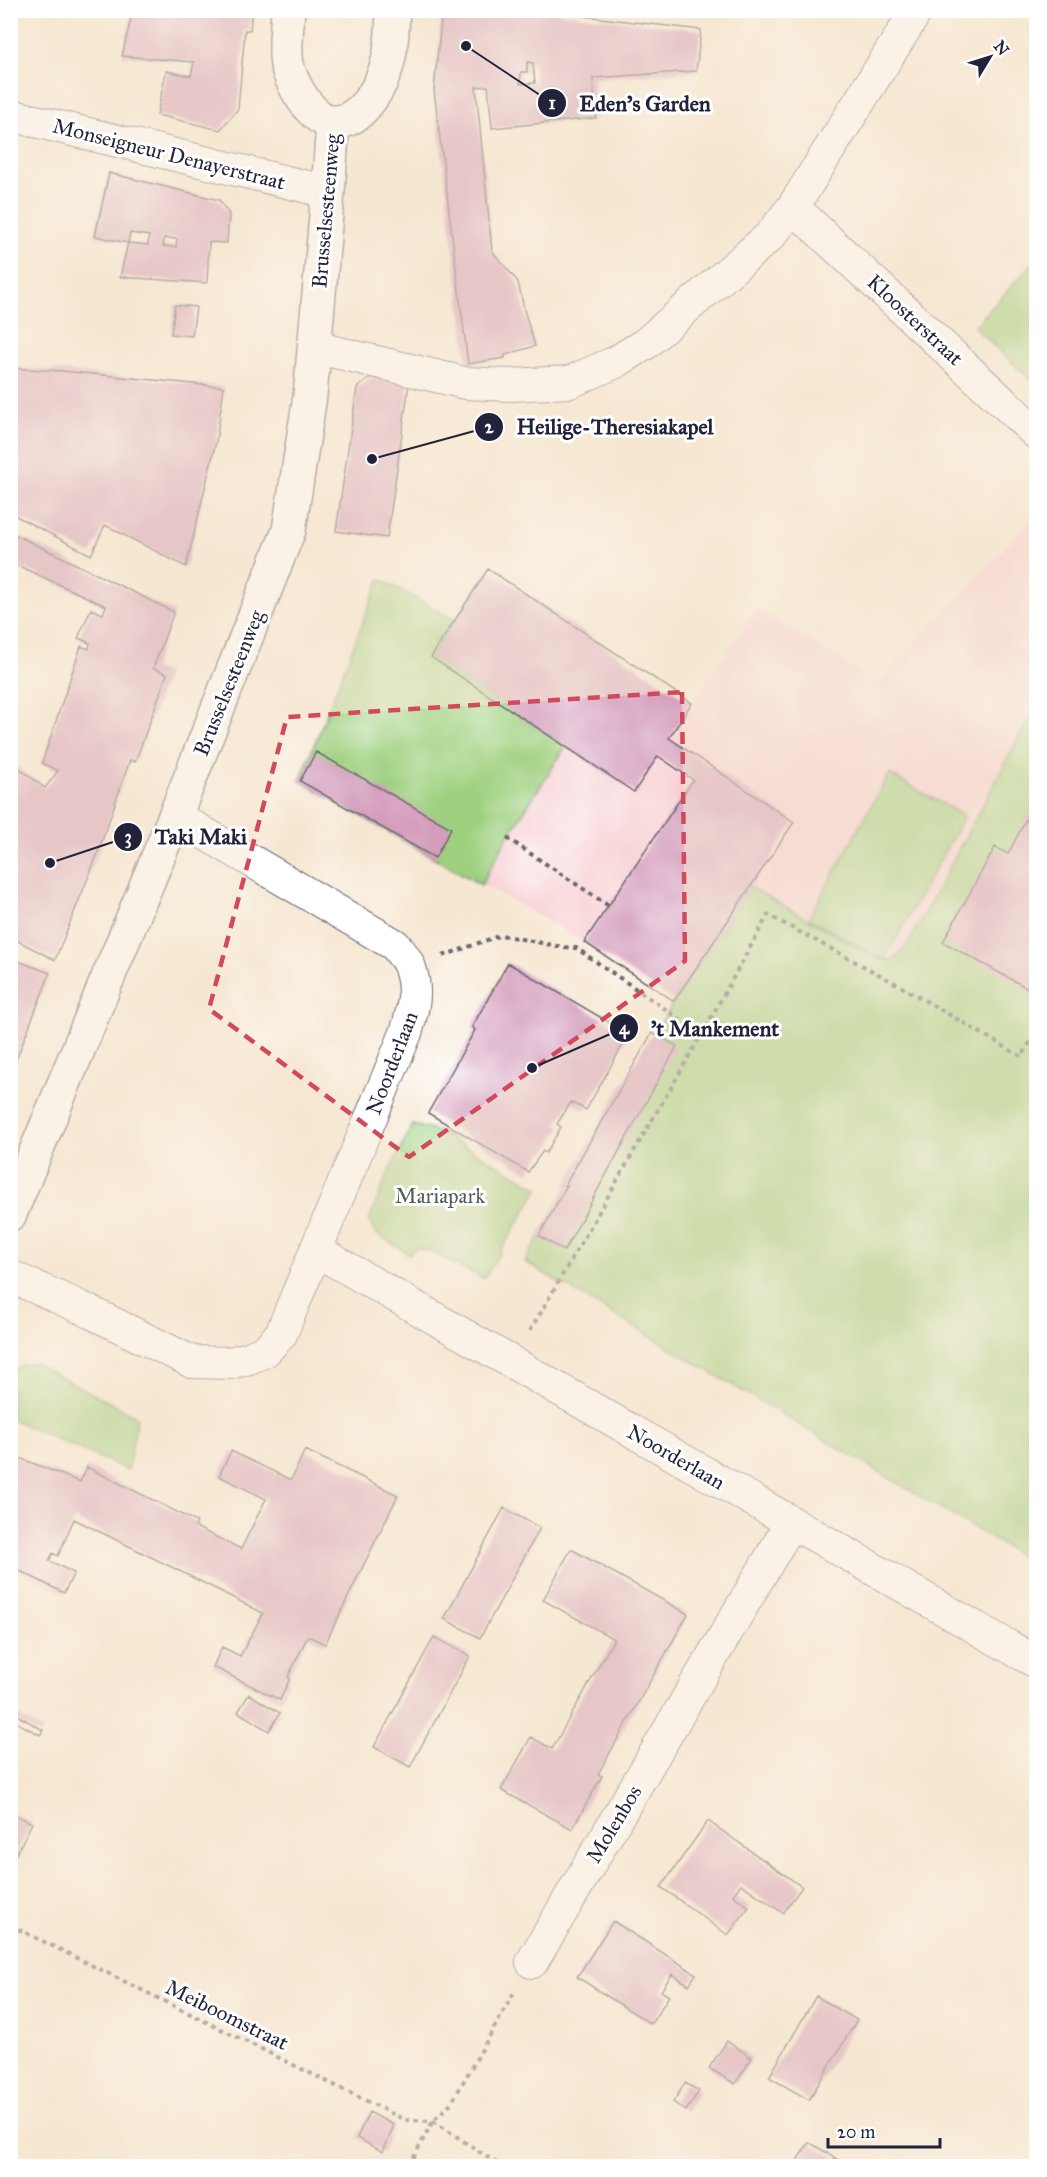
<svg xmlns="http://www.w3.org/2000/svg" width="1047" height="2177" font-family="'IM FELL Great Primer',serif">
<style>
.built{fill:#f7cfd2}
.green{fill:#9fd07f;stroke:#60795d;stroke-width:1.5}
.building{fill:#d49dbc;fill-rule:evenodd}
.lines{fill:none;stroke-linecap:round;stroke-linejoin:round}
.minor-casing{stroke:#6c6770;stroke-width:34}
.tertiary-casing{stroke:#6c6770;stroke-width:36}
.path{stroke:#6c6770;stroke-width:4;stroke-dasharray:4.5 4.5;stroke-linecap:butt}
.minor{stroke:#fff;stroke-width:32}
.tertiary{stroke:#fff;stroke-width:33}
.marked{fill:none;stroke:#d1495b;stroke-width:4.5;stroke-dasharray:12 8;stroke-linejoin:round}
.labels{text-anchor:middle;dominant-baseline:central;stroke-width:6;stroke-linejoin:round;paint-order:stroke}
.street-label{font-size:21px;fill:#22223b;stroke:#fff}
.park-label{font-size:21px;fill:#4e5f53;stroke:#fff}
.leader{fill:none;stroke:#22223b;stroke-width:2}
.callout-dot{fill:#22223b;stroke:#fff;stroke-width:2}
.mark-label{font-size:18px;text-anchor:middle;font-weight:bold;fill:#fff}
.callout-label{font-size:22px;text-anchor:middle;font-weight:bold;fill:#22223b;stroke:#fff;stroke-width:6;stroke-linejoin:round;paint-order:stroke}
</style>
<rect width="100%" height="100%" fill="#fff"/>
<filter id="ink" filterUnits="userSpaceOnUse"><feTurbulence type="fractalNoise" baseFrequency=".0167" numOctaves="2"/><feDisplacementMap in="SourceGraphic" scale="12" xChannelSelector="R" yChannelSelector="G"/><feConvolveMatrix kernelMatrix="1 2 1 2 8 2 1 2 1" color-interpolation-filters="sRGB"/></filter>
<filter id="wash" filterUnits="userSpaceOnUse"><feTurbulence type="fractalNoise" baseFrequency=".008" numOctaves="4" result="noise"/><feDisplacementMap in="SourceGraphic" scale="24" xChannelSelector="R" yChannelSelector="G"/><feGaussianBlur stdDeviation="1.35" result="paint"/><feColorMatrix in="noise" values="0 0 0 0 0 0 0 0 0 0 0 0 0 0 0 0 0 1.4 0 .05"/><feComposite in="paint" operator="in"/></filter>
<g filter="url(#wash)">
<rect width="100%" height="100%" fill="#f6e7d2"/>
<path class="built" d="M 1036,515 L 1036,706 L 906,948 L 892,960 L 880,960 L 750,887 L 674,1001 L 584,942 L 300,781 L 380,579 L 455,620 L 488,569 L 692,703 L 758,608 L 877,684 Z"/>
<path class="green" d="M 1036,260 L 1036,385 L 974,327 Z
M 380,579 L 455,620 L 431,657 L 566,746 L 507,838 L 481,885 L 300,781 Z
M 1036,706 L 1036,1565 L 525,1262 L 674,1001 L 750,887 L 880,960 L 884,960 L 809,918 L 889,774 L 964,816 L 884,960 L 892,960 L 906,948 Z
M 413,1125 L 439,1132 L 539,1188 L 484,1279 L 429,1251 L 416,1248 L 409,1254 L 375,1233 L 369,1221 L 385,1180 Z
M 34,1363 L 137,1417 L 128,1470 L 11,1419 L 11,1373 L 21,1365 Z"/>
<g id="blocks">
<path class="building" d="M 133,10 L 252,10 L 250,30 L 245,30 L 238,109 L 220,130 L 157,115 L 166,71 L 191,76 L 194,62 L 122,56 Z
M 442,10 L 533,10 L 701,30 L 696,71 L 593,78 L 596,118 L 492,128 L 488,86 L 476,87 L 492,251 L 518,282 L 525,313 L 535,346 L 505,355 L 505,358 L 468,364 L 434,90 ZM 527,62 L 533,63 L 535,83 L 520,84 L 521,72 L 527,72 Z
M 109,173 L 219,200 L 229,214 L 227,243 L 209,242 L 207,283 L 120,277 L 128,243 L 95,236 ZM 130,233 L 149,236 L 148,245 L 128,243 ZM 164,238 L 177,239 L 176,247 L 163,246 Z
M 175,305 L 196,307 L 192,336 L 171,334 Z
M 10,368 L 62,371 L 224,387 L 216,442 L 186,567 L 105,525 L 91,555 L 10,513 Z
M 371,377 L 409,384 L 387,538 L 336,531 L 357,388 Z
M 10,532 L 174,612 L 153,668 L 167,674 L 137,757 L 135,762 L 130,760 L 96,858 L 55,960 L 10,937 L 10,825 L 17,807 L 10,803 L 10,761 L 45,788 L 58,771 L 42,763 L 81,646 L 89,649 L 90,643 L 78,638 L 91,609 L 103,614 L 106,606 L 10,562 Z
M 488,569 L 692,703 L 669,738 L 794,822 L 674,1001 L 584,942 L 693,780 L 658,756 L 634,792 L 431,657 Z
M 316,752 L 451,828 L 435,858 L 300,781 Z
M 1036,800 L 1036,993 L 943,942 L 995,847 L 1008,854 Z
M 10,958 L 50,973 L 11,1073 L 10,1073 Z
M 508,963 L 629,1034 L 586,1110 L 571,1102 L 557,1124 L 561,1127 L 546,1153 L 543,1151 L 528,1172 L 428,1113 L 475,1030 L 472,1027 Z
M 652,1033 L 677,1046 L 564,1251 L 539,1236 L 567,1185 L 565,1185 Z
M 305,1450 L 398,1495 L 325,1644 L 308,1636 L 288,1677 L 290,1678 L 280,1700 L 213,1667 L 222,1647 L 240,1656 L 263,1613 L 220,1591 L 74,1519 L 58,1556 L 53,1553 L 49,1561 L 74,1573 L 64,1593 L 10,1566 L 10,1454 L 80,1482 L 87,1467 L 197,1522 L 195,1527 L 241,1549 L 266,1499 L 219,1476 L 231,1451 L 291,1480 Z
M 504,1508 L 540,1528 L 480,1638 L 444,1619 Z
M 571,1549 L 688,1614 L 598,1774 L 602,1776 L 572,1829 L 501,1790 L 531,1737 L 552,1749 L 614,1639 L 543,1600 Z
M 434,1637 L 470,1656 L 410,1767 L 374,1747 Z
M 249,1694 L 280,1713 L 269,1731 L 238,1712 Z
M 10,1711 L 43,1730 L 40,1735 L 10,1719 Z
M 14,1814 L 32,1823 L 10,1866 L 10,1821 Z
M 708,1821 L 802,1887 L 783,1913 L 741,1884 L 733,1895 L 749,1907 L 728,1935 L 661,1887 Z
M 613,1921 L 696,1974 L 689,1985 L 672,1974 L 661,1991 L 669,1996 L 651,2024 L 577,1977 Z
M 816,1996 L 857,2020 L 809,2100 L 769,2077 Z
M 727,2041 L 752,2058 L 735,2084 L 709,2068 Z
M 685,2083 L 699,2091 L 686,2111 L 673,2102 Z
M 369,2112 L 394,2125 L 383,2152 L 357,2138 Z
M 809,2142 L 848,2166 L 803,2166 L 796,2162 Z"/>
</g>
</g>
<g filter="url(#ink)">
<use href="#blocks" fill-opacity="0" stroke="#6c6770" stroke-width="1.5"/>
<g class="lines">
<defs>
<path id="minor" d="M 10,115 L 328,192
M 793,207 L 1036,433
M 314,347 L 465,383 L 510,385 L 570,382 L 616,362 L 645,344 L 770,236 L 793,207 L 917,10
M 317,1251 L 1036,1662
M 10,1276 L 80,1307 L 192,1362 L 230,1363 L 249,1358 L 265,1351 L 281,1334 L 406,1033 C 413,1010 418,992 410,968 C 408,960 400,952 395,945 L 175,816
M 532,1962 L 791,1523"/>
<path id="tertiary" d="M 288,10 C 287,29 284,47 287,65 C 292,84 312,122 334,122 C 358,123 377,93 384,74 C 392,54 392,31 393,10
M 10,1214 L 175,816 L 289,530 L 310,396 L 328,192 L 333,123"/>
</defs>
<use href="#minor" class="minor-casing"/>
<use href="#tertiary" class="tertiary-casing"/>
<path class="path" d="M 507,838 L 609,906
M 443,956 L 501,935 L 562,947 L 576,948 L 702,1034
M 530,1331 L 702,1034 L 768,915 L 895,983 L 1022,1057 L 1036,1031
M 10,1925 L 405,2120 L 433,2121
M 433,2121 L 501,2166
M 409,2166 L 433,2121 L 452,2102 L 515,1991"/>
<use href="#minor" class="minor"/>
<use href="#tertiary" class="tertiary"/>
</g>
</g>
<path d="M0 0H1047V2177H0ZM 682,692 L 685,961 L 409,1157 L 209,1009 L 287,717 Z" fill="#f6e7d2" fill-opacity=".55" fill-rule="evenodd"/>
<path class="marked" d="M 682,692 L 685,961 L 409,1157 L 209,1009 L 287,717 Z"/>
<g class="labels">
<g class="street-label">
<text transform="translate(169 154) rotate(14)">Monseigneur Denayerstraat</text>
<text transform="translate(326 211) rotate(-85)">Brusselsesteenweg</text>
<text transform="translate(915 320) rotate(43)">Kloosterstraat</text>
<text transform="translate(229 683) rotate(-68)">Brusselsesteenweg</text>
<text transform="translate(392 1063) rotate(-69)">Noorderlaan</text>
<text transform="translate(676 1457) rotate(30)">Noorderlaan</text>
<text transform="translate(614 1824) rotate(-59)">Molenbos</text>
<text transform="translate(227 2015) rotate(26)">Meiboomstraat</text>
</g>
<g class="park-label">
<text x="440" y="1196">Mariapark</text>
</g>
</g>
<path class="leader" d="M466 46L552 103M372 459L489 427M50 863L128 837M532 1068L624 1028"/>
<g class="callout-dot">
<circle cx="466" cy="46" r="6"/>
<circle cx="372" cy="459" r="6"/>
<circle cx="50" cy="863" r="6"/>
<circle cx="532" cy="1068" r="6"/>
<circle cx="552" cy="103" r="15"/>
<circle cx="489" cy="427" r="15"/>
<circle cx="128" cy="837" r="15"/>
<circle cx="624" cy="1028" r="15"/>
</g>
<g class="mark-label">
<text x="552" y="109">1</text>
<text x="489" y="433">2</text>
<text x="128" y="843">3</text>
<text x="624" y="1034">4</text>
</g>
<g class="callout-label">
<text x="645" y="111">Eden's Garden</text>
<text x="615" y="434">Heilige-Theresiakapel</text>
<text x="201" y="844">Taki Maki</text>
<text x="715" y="1036">'t Mankement</text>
</g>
<rect width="1047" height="2177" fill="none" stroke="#fff" stroke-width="36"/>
<g transform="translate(990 57) rotate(52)" stroke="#ffffff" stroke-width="4.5" paint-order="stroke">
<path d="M0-4.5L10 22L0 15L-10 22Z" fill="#22223b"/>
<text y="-9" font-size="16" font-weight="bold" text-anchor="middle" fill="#22223b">N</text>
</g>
<path d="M828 2138v9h112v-9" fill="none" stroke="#22223b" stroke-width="3"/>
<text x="837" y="2138" font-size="18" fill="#22223b" stroke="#ffffff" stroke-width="4.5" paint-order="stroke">20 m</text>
</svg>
